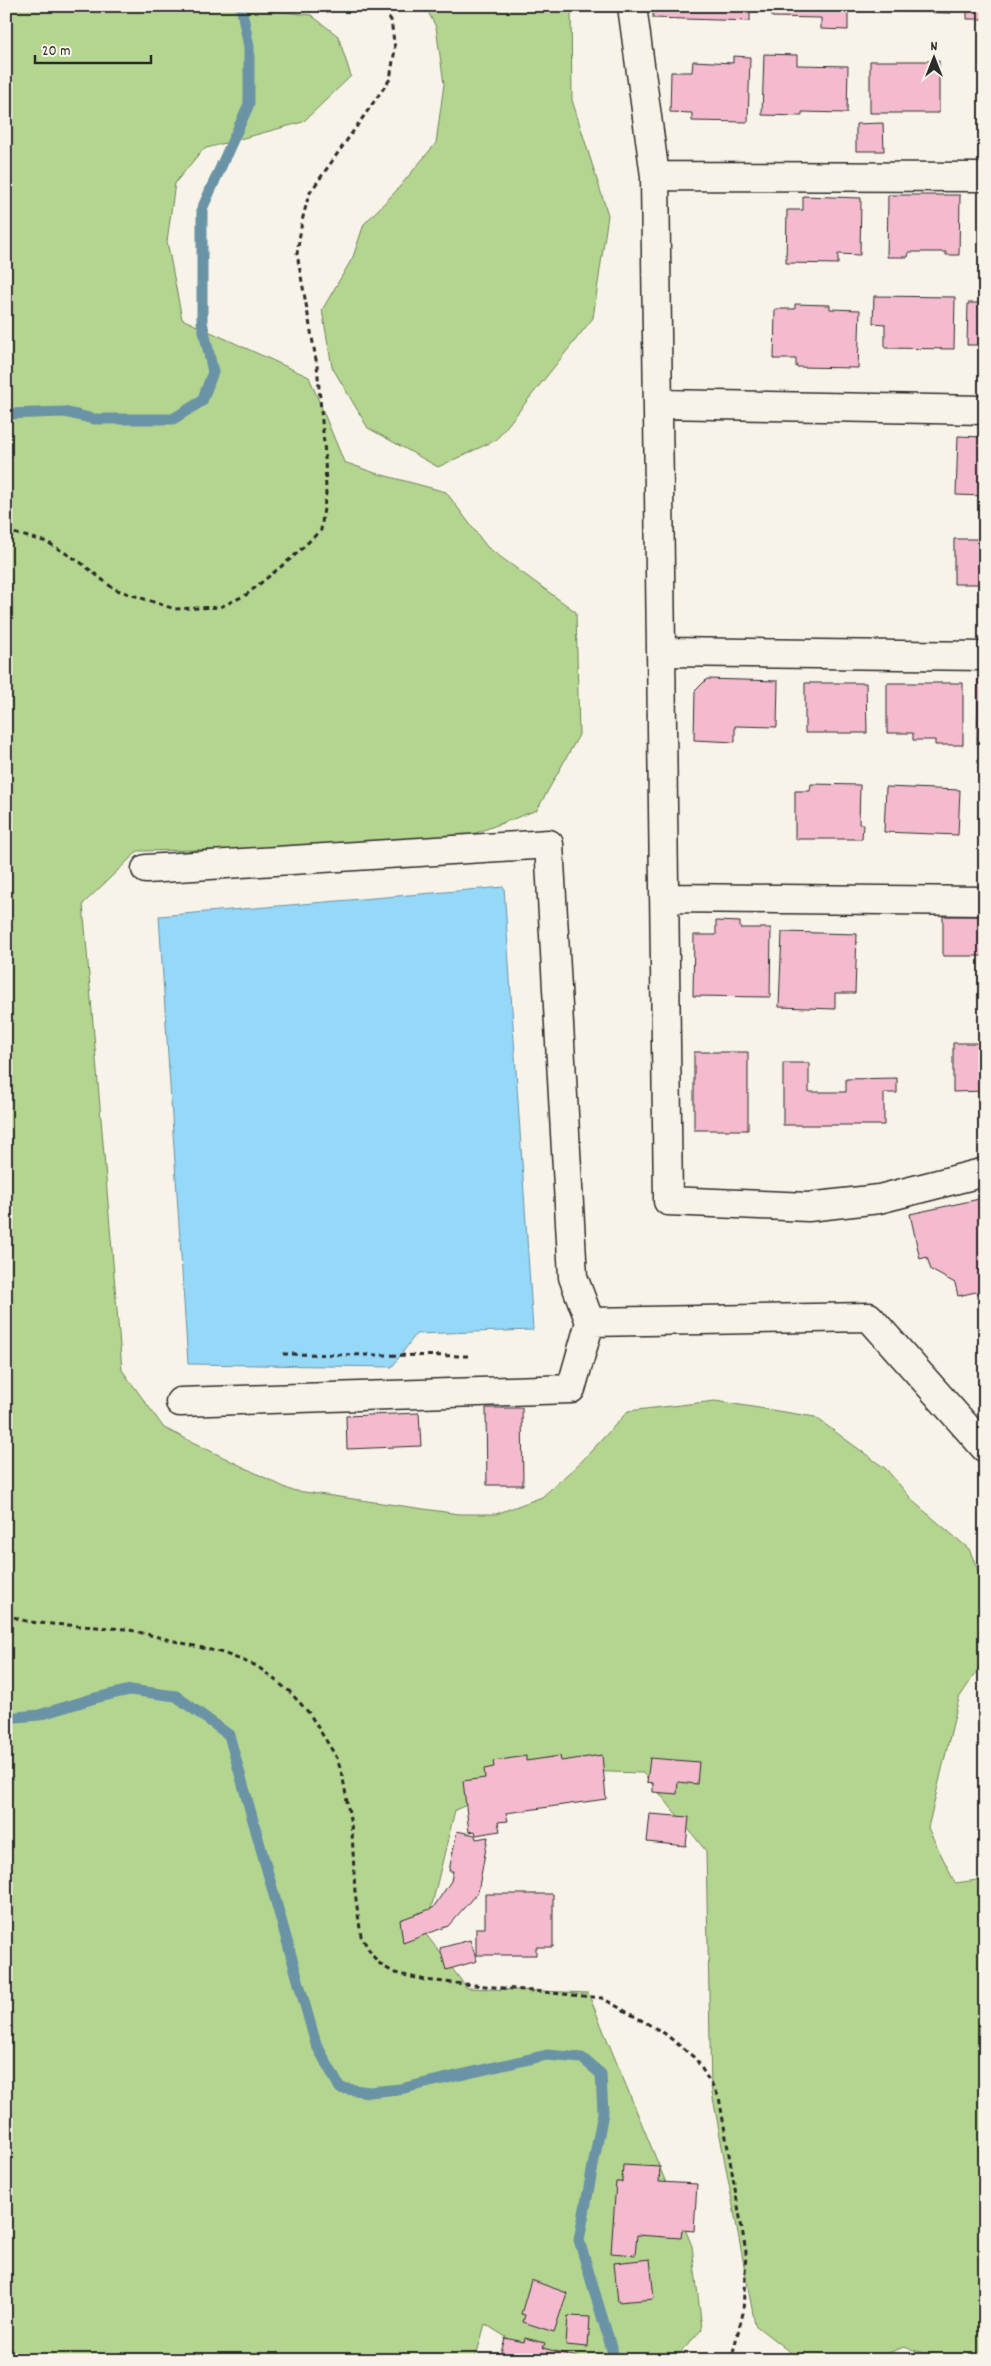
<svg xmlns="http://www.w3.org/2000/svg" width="991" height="2366" font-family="Dekko,sans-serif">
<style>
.green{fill:#b4d58f;stroke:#70805d}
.water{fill:#96d8f8;stroke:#6b93a6}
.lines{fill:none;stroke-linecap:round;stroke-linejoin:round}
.stream{stroke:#6b93a6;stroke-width:11}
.building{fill:#f4bbcf;stroke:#2b2b2b}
.street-casing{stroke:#2b2b2b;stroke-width:31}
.path{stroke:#2b2b2b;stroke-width:3;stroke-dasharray:5 4;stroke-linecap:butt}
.street{stroke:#f7f3e8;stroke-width:28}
</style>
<rect width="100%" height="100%" fill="#f7f3e8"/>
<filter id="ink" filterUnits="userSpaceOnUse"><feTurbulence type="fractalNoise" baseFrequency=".02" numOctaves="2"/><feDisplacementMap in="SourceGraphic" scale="10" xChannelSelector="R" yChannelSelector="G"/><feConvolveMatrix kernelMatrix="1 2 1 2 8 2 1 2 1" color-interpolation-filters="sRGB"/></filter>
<g filter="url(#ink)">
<path class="green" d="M 6,6 L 232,6 L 311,15 L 338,36 L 351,76 L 303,122 L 203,149 L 175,183 L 167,241 L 182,319 L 309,377 L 344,462 L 375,473 L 446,492 L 487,547 L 576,612 L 579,735 L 537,810 L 441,846 L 138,851 L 83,904 L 122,1370 L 164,1428 L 290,1490 L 459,1514 L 496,1514 L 542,1497 L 582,1461 L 628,1411 L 715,1401 L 815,1417 L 886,1469 L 915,1503 L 969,1549 L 985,1587 L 985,1659 L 959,1698 L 928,1828 L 955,1883 L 985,1879 L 985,2360 L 947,2360 L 904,2347 L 870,2360 L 800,2360 L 755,2325 L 711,2087 L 706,1851 L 643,1773 L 546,1770 L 455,1810 L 425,1933 L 467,1988 L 588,1993 L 692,2246 L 702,2329 L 674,2360 L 543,2360 L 485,2324 L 475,2360 L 6,2360 Z
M 425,6 L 571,6 L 572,100 L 608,215 L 593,318 L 496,440 L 438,467 L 368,428 L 332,367 L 322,310 L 353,257 L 364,224 L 396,191 L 436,143 L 444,84 L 436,27 Z"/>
<path class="water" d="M 504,887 L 533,1330 L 416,1334 L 392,1367 L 188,1364 L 159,916 Z"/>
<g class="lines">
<path class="stream" d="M 6,414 L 64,412 L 94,419 L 173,419 L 202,401 L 213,372 L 202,322 L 202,209 L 249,104 L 249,47 L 241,6
M 6,1718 L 39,1715 L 95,1698 L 130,1690 L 176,1696 L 229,1735 L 316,2044 L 340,2088 L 369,2092 L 400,2089 L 547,2055 L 582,2058 L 601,2074 L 603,2113 L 579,2240 L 615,2360"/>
</g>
<path class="building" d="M 653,6 L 750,6 L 750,21 L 653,18 Z
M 772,6 L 848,6 L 848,30 L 821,29 L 821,18 L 772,17 Z
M 871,6 L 951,6 L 951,13 L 871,11 Z
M 967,6 L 985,6 L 985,19 L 967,19 Z
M 764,54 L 797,55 L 797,65 L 848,66 L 847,113 L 802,112 L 802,116 L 762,115 Z
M 733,56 L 750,57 L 748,122 L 692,121 L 692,113 L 670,112 L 671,72 L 692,72 L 693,61 L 733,63 Z
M 870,61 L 939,61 L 939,113 L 870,113 Z
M 883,123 L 884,151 L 856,151 L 856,124 Z
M 888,195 L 960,195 L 959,255 L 946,255 L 946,252 L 909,252 L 908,257 L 887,257 Z
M 803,196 L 861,198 L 860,255 L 838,254 L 838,264 L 786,263 L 787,210 L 803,210 Z
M 874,296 L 955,297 L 954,349 L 885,348 L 885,324 L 873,323 Z
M 968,303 L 985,303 L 985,345 L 967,345 Z
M 795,304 L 830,305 L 830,309 L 860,310 L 858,368 L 796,367 L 796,359 L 774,359 L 775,309 L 795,309 Z
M 958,436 L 985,437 L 985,496 L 956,495 Z
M 954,539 L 985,539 L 985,584 L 954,584 Z
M 707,679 L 778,681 L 777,727 L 735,726 L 735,742 L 694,740 L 695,691 Z
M 978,679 L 985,679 L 985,744 L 977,744 Z
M 805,683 L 866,683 L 867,733 L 805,733 Z
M 887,683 L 963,683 L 963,745 L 935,745 L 935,740 L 913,740 L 913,733 L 887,733 Z
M 980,781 L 985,781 L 985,819 L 980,819 Z
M 811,784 L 860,785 L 859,824 L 863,824 L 862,839 L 795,839 L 795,791 L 810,791 Z
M 886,787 L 960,790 L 958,835 L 884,832 Z
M 943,916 L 985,916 L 985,956 L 943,956 Z
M 716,921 L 740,922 L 740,928 L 771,928 L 770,997 L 693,996 L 694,935 L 716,935 Z
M 782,932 L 857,934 L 855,993 L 835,993 L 835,1009 L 779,1007 Z
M 953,1043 L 985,1043 L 985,1091 L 953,1092 Z
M 694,1052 L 748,1052 L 748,1130 L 694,1130 Z
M 783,1063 L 809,1063 L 809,1092 L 846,1092 L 846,1079 L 897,1078 L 897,1093 L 884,1093 L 884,1125 L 783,1125 Z
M 984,1198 L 985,1290 L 958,1296 L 955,1283 L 931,1270 L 927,1257 L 920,1259 L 910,1214 Z
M 486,1408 L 522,1408 L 523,1485 L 487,1485 Z
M 419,1413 L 421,1446 L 347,1449 L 346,1416 Z
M 602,1755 L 606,1799 L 506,1813 L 508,1821 L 498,1822 L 500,1831 L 476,1835 L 475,1831 L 469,1832 L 463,1781 L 485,1778 L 484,1769 L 494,1767 L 493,1761 L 526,1756 L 526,1761 L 560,1756 L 561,1761 Z
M 650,1758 L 699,1762 L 697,1784 L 678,1782 L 677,1794 L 653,1792 L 653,1783 L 647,1782 Z
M 650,1814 L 689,1817 L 686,1846 L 647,1842 Z
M 457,1831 L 475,1835 L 476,1839 L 488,1837 L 478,1892 L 448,1926 L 403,1943 L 400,1920 L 433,1908 L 451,1881 L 453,1871 L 449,1871 Z
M 485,1894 L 553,1894 L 553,1947 L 536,1947 L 536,1955 L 476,1955 L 476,1928 L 485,1928 Z
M 470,1940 L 477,1961 L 446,1970 L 440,1948 Z
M 623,2165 L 660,2167 L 659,2182 L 697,2184 L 694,2231 L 682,2230 L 681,2238 L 637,2235 L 635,2255 L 611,2253 L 616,2182 L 622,2182 Z
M 650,2259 L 654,2299 L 618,2302 L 614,2263 Z
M 531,2280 L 567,2293 L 554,2332 L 523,2322 L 525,2315 L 521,2314 Z
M 568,2316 L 590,2317 L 588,2347 L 566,2345 Z
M 505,2338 L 524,2342 L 525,2338 L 545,2343 L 543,2348 L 588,2360 L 499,2360 Z"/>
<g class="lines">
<defs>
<path id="street" d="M 632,6 L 655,176 L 668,1201 L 808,1207 L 879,1199 L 985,1172
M 655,176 L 985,177
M 659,404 L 985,410
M 662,652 L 985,656
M 146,869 L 549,844 L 573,1277 L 590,1322 L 571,1389 L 180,1402
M 664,898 L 985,901
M 590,1322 L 869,1317 L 985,1448"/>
</defs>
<use href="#street" class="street-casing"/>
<path class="path" d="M 6,531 L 47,542 L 80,562 L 114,589 L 175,609 L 220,607 L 246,595 L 294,556 L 321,530 L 326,493 L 325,455 L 317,365 L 297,254 L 302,221 L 309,194 L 390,79 L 395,49 L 391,20 L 381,6
M 283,1354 L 468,1356
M 6,1613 L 21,1620 L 37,1623 L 126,1629 L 223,1653 L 257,1666 L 289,1691 L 309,1713 L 337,1758 L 343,1778 L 352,1831 L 355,1892 L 361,1936 L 372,1955 L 381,1965 L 395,1973 L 425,1980 L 602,1998 L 664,2033 L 696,2059 L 719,2097 L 746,2252 L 743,2313 L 731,2360"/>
<use href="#street" class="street"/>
</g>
</g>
<rect width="991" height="2366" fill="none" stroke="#f7f3e8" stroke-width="25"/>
<rect x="12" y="12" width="966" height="2341" fill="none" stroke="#2b2b2b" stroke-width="2" filter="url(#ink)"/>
<g transform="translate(934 58)" stroke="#f7f3e8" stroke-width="4" paint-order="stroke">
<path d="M0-4L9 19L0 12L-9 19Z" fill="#2b2b2b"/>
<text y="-8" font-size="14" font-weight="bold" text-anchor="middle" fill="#2b2b2b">N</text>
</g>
<path d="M35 55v8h116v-8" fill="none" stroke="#2b2b2b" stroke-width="2.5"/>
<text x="42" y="55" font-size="15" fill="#2b2b2b" stroke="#f7f3e8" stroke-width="4" paint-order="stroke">20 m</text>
</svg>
